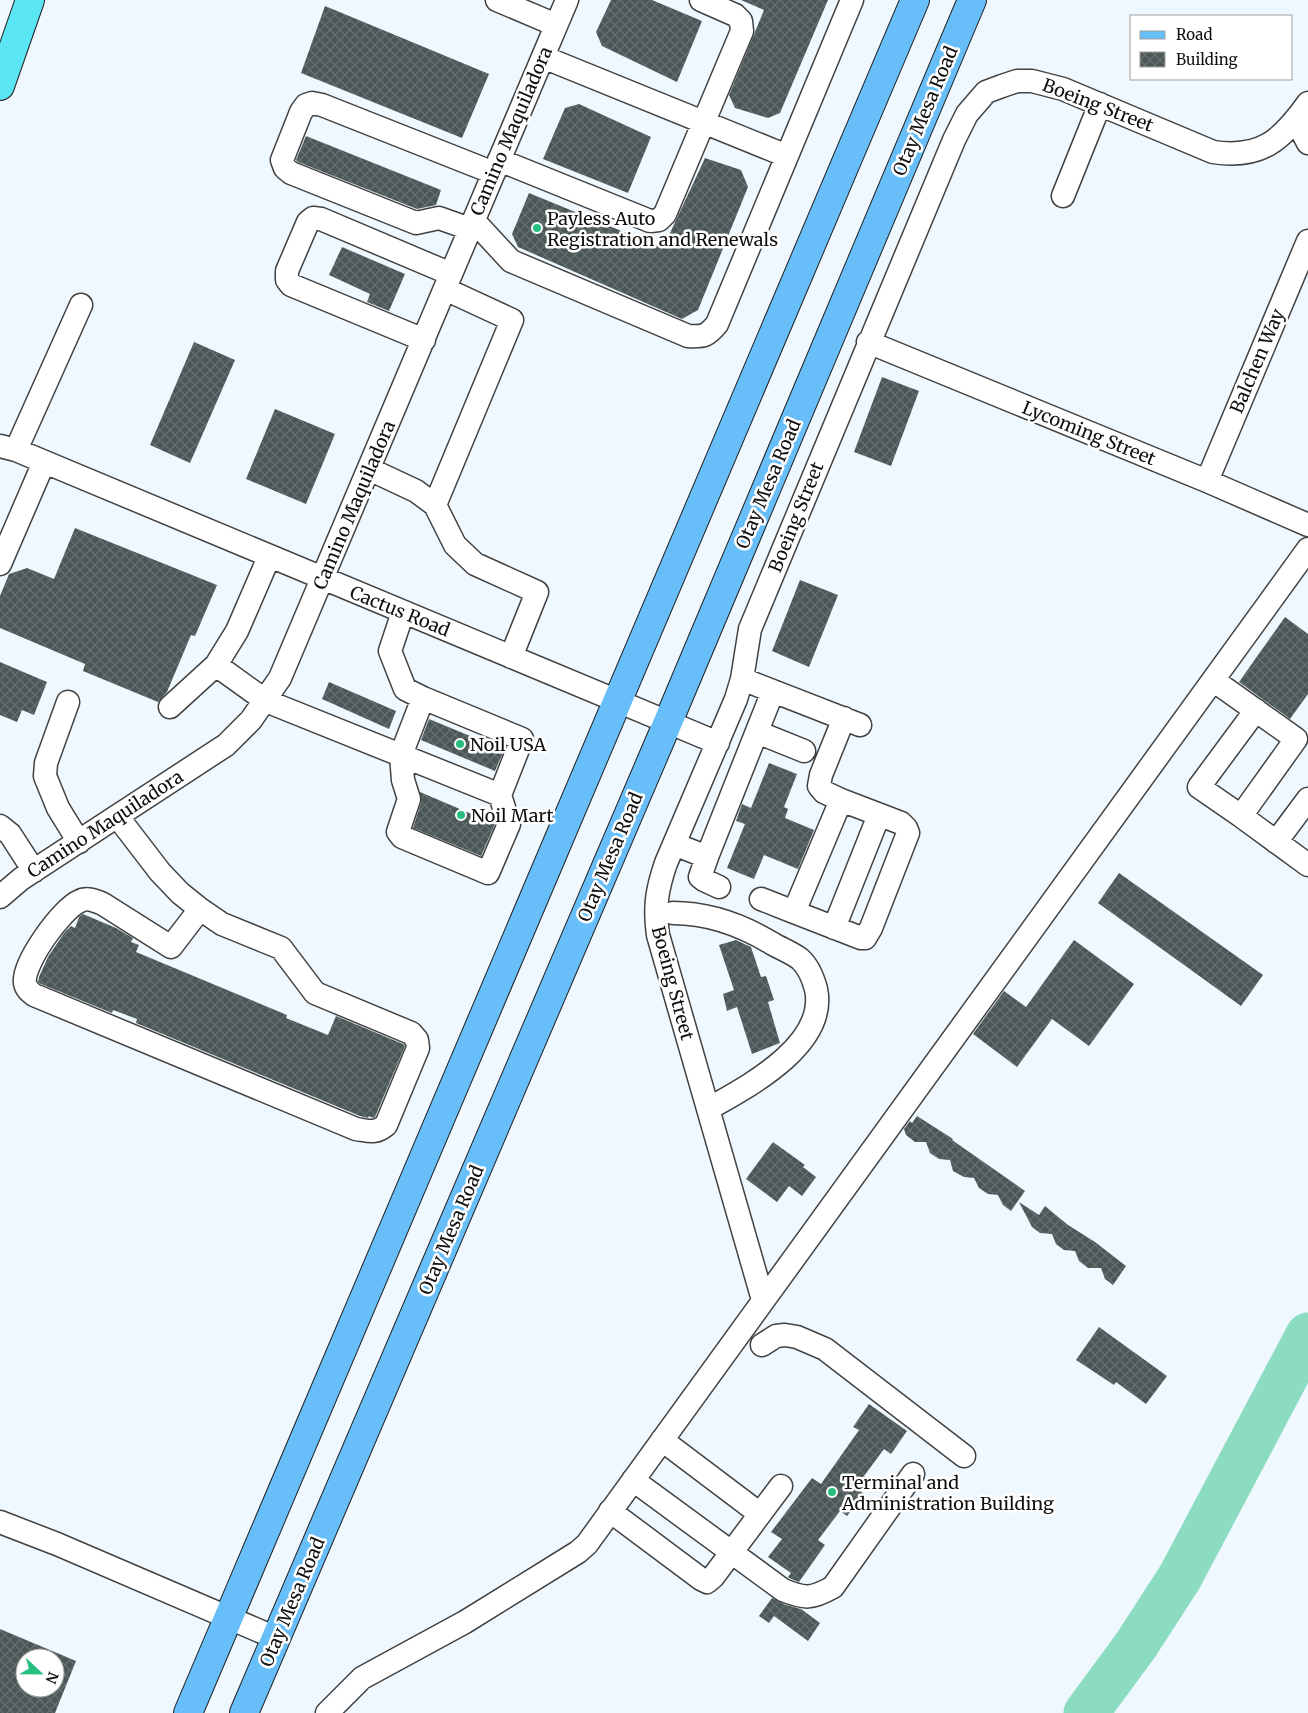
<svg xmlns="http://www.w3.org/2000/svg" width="1308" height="1713" font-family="Merriweather,serif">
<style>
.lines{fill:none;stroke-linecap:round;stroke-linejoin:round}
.taxiway{stroke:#8bdcc0;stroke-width:45}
.building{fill:url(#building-cross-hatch);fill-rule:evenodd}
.minor-casing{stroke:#424242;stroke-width:25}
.major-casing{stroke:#202020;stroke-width:30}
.highway-casing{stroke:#202020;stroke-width:30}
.minor{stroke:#fff;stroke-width:22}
.major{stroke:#67bef8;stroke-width:28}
.highway{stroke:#59e5f4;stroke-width:28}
.poi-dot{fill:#26bf81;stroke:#fff;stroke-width:2}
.labels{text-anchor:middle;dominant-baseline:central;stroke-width:5;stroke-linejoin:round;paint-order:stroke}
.street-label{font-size:18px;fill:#0f0f0f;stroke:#fff}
.poi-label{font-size:18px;fill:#0f0f0f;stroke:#fff;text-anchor:start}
</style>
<defs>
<pattern id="building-cross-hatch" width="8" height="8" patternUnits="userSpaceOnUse" patternTransform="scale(1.25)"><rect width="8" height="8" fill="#4b5757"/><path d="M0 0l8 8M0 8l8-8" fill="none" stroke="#666f6f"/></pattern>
</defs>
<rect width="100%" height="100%" fill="#f0f8ff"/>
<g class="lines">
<path class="taxiway" d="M 1086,1713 L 1136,1645 L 1180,1577 L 1308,1335"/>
</g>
<path class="building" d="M 611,0 L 652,0 L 702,21 L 677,82 L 602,46 L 596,32 Z
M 741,0 L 828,0 L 780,113 L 768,118 L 735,108 L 729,95 L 764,10 Z
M 325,6 L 489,74 L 462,138 L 301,73 Z
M 579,104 L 651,137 L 628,193 L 543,159 L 565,108 Z
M 306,136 L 441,190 L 436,205 L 417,209 L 298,162 L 296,160 Z
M 705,158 L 741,170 L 748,187 L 698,310 L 682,319 L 518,247 L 512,234 L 529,193 L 663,248 Z
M 342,247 L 405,274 L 389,311 L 367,302 L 370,294 L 329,275 Z
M 194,342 L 235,360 L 190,463 L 150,445 Z
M 882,377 L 919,391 L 891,466 L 854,452 Z
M 275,409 L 335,434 L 306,504 L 246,479 Z
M 75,528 L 217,585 L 195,636 L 191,635 L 167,692 L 158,702 L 83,671 L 85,664 L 0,628 L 0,596 L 9,574 L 27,568 L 54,579 Z
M 800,580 L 838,595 L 809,667 L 772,651 Z
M 1285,617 L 1308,634 L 1308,694 L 1290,719 L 1239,682 Z
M 0,662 L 47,682 L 34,715 L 22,710 L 17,722 L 0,715 Z
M 329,682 L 396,711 L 389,729 L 322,699 Z
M 429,719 L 504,750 L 495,771 L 421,740 Z
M 769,763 L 797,774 L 784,807 L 788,809 L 785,818 L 814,830 L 798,869 L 764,855 L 754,879 L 727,868 L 745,824 L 736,821 L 742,804 L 751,808 Z
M 420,792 L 495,824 L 481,856 L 413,828 L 421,803 Z
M 1119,873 L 1263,975 L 1241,1006 L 1098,903 Z
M 83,914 L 116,928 L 133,938 L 131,942 L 139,945 L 136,952 L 287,1015 L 286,1018 L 328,1035 L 336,1016 L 403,1044 L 405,1046 L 375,1117 L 373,1118 L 369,1116 L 368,1118 L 360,1116 L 136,1023 L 137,1019 L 113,1010 L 112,1013 L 41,984 L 38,982 L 39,977 L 48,957 L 64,933 L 71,926 L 75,928 L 79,917 Z
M 736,940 L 751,947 L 761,977 L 766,976 L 774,1000 L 768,1002 L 780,1043 L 752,1054 L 737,1007 L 727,1011 L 723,994 L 734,990 L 719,945 Z
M 1074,940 L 1134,984 L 1089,1046 L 1052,1019 L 1017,1067 L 973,1034 L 1004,991 L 1026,1007 Z
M 917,1116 L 953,1139 L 952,1140 L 1025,1191 L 1011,1211 L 1003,1205 L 998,1195 L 988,1194 L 979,1188 L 974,1178 L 964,1177 L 953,1171 L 950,1160 L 939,1159 L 930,1153 L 926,1142 L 915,1142 L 906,1135 L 904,1129 L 910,1121 L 912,1123 Z
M 773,1142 L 805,1165 L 803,1167 L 816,1177 L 802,1196 L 789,1186 L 777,1202 L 746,1179 Z
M 1019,1202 L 1039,1215 L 1045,1206 L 1068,1225 L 1095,1242 L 1126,1266 L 1113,1285 L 1105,1279 L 1101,1268 L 1088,1268 L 1079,1261 L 1075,1251 L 1064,1250 L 1056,1244 L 1052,1234 L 1040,1233 L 1032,1227 Z
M 1099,1327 L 1167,1376 L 1146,1404 L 1116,1382 L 1114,1385 L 1076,1360 Z
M 869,1404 L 907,1431 L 891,1454 L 884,1449 L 864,1476 L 867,1479 L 859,1490 L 864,1494 L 847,1516 L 840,1511 L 818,1540 L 825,1545 L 799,1582 L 789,1578 L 788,1577 L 791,1573 L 768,1557 L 782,1539 L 771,1532 L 812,1478 L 821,1484 L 859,1430 L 853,1427 Z
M 772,1598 L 786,1605 L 801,1609 L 820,1623 L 808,1641 L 774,1616 L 769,1623 L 759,1616 Z
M 0,1629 L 76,1661 L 55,1713 L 0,1713 ZM 25,1658 L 55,1658 L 55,1688 L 25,1688 Z"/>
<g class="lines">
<defs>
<path id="minor" d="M 497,0 L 556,25
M 543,57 L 787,156
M 1296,120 L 1308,143
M 499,160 L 650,221 L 659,220 L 665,214 L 742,31 L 741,21 L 735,15 L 701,0
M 1063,196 L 1100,104
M 474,221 L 511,261 L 688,336 C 704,337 707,336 717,324 L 852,0
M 470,229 L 439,218 L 416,223 L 291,173 L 285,168 L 282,160 L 301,112 L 306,105 L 312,103 L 322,105 L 494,173
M 424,340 L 291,285 L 287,280 L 287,271 L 308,222 L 313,218 L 321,219 L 451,274
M 868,342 L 1207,481 L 1308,525
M 0,446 L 16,450 L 718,743
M 16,450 L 81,305
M 369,469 L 416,491 L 435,505 L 455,545 L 475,564 L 537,592 L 511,657
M 1207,481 L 1308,241
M 435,505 L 512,320 L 445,289
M 269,557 L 237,631 L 216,665 L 266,701 L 500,795 L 522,739 L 423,698 L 401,755 L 403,780 L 409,799 L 398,832 L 402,837 L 488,873 L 509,824 L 500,795
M 0,564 L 44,462
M 403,612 L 390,651 L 405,689 L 423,698
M 742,679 L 860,725
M 1213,680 L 1296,739 L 1241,816 L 1199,787 L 1256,710
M 68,702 L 46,763 L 45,776 L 58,808 L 79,842
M 170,707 L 216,665
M 757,732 L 804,751
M 117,816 L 160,872 L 180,893 L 200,909 L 222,924 L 281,948 L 315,993 L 411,1033 L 417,1040 L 418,1048 L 386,1125 C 375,1134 370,1131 356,1129 L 34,995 C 30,992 26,989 25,983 C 22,964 62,908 80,901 C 87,897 96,901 103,904 L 171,947 L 200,909
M 1241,816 L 1308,865
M 0,826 L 10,834 L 34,871
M 1276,842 L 1308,799
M 674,844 L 707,857 L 773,691
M 707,857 L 700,877 L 704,880 L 719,887
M 0,897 L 21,879 L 226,745 L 251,720 L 280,678 L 567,0
M 761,899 L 794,912 L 841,800 L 824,792 L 819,786 L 821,775 L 844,718
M 794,912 L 861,938 L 865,938 L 871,928 L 908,833 L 906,828 L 901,823 L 841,800
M 673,913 C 709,913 742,925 773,944 C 782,949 792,953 800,959 C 809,967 813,978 816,989 C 828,1045 747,1087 708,1109
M 834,928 L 879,815
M 763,1300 L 658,935 C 654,907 657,889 666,863 L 736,699 L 742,679 L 750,629 L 954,140 L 967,114 L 986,92 L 1002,86 L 1017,81 L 1032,81 L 1063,89 L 1213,152 C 1261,159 1281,141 1308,103
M 762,1345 L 776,1336 L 785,1335 L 797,1337 L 825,1349 L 964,1456
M 662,1440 L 760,1514
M 633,1480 L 783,1590 C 805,1599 812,1599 833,1587 L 913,1474
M 610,1511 L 701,1579 L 707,1582 L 713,1577 L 781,1486
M 0,1522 L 57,1544 L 276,1638
M 327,1713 L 362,1678 L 465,1622 L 578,1552 L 587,1544 L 1308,549"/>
<path id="major" d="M 188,1713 L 915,0
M 244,1713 L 668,722 L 972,0"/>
<path id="highway" d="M 0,86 L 30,0"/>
</defs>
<use href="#minor" class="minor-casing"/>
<use href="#major" class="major-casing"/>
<use href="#highway" class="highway-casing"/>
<use href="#minor" class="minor"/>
<use href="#major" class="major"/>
<use href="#highway" class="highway"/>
</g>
<g class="poi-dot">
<circle cx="537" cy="228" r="5"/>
<circle cx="460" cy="744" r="5"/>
<circle cx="461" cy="815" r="5"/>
<circle cx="832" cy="1492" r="5"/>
</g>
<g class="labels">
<g class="street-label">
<text transform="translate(1098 105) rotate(21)">Boeing Street</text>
<text transform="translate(925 111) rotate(-67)">Otay Mesa Road</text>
<text transform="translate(511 131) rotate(-67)">Camino Maquiladora</text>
<text transform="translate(1257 361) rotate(-67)">Balchen Way</text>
<text transform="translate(1089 433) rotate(22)">Lycoming Street</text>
<text transform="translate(768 484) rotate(-67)">Otay Mesa Road</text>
<text transform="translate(354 505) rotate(-67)">Camino Maquiladora</text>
<text transform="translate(796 517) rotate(-68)">Boeing Street</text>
<text transform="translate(400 611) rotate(22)">Cactus Road</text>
<text transform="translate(105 824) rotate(-33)">Camino Maquiladora</text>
<text transform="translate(610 857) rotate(-67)">Otay Mesa Road</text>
<text transform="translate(673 983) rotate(75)">Boeing Street</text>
<text transform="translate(451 1230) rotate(-67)">Otay Mesa Road</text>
<text transform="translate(292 1602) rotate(-67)">Otay Mesa Road</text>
</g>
<g class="poi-label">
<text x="547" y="218">Payless Auto<tspan x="547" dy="21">Registration and Renewals</tspan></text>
<text x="470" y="744">Noil USA</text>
<text x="471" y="815">Noil Mart</text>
<text x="842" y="1482">Terminal and<tspan x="842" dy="21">Administration Building</tspan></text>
</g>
</g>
<rect x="1130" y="15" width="162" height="65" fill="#ffffff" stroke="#9f9f9f"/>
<rect x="1140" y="31" width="25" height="8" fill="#67bef8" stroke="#9f9f9f"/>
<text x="1176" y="40" font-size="15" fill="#0f0f0f">Road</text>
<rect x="1140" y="52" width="25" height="15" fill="url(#building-cross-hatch)" stroke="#9f9f9f"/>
<text x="1176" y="65" font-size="15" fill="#0f0f0f">Building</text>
<g transform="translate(40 1673) rotate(112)"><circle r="24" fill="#ffffff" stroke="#9f9f9f"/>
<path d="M0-4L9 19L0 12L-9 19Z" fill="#26bf81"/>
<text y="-8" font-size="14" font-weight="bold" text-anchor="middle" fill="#0f0f0f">N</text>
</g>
</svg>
